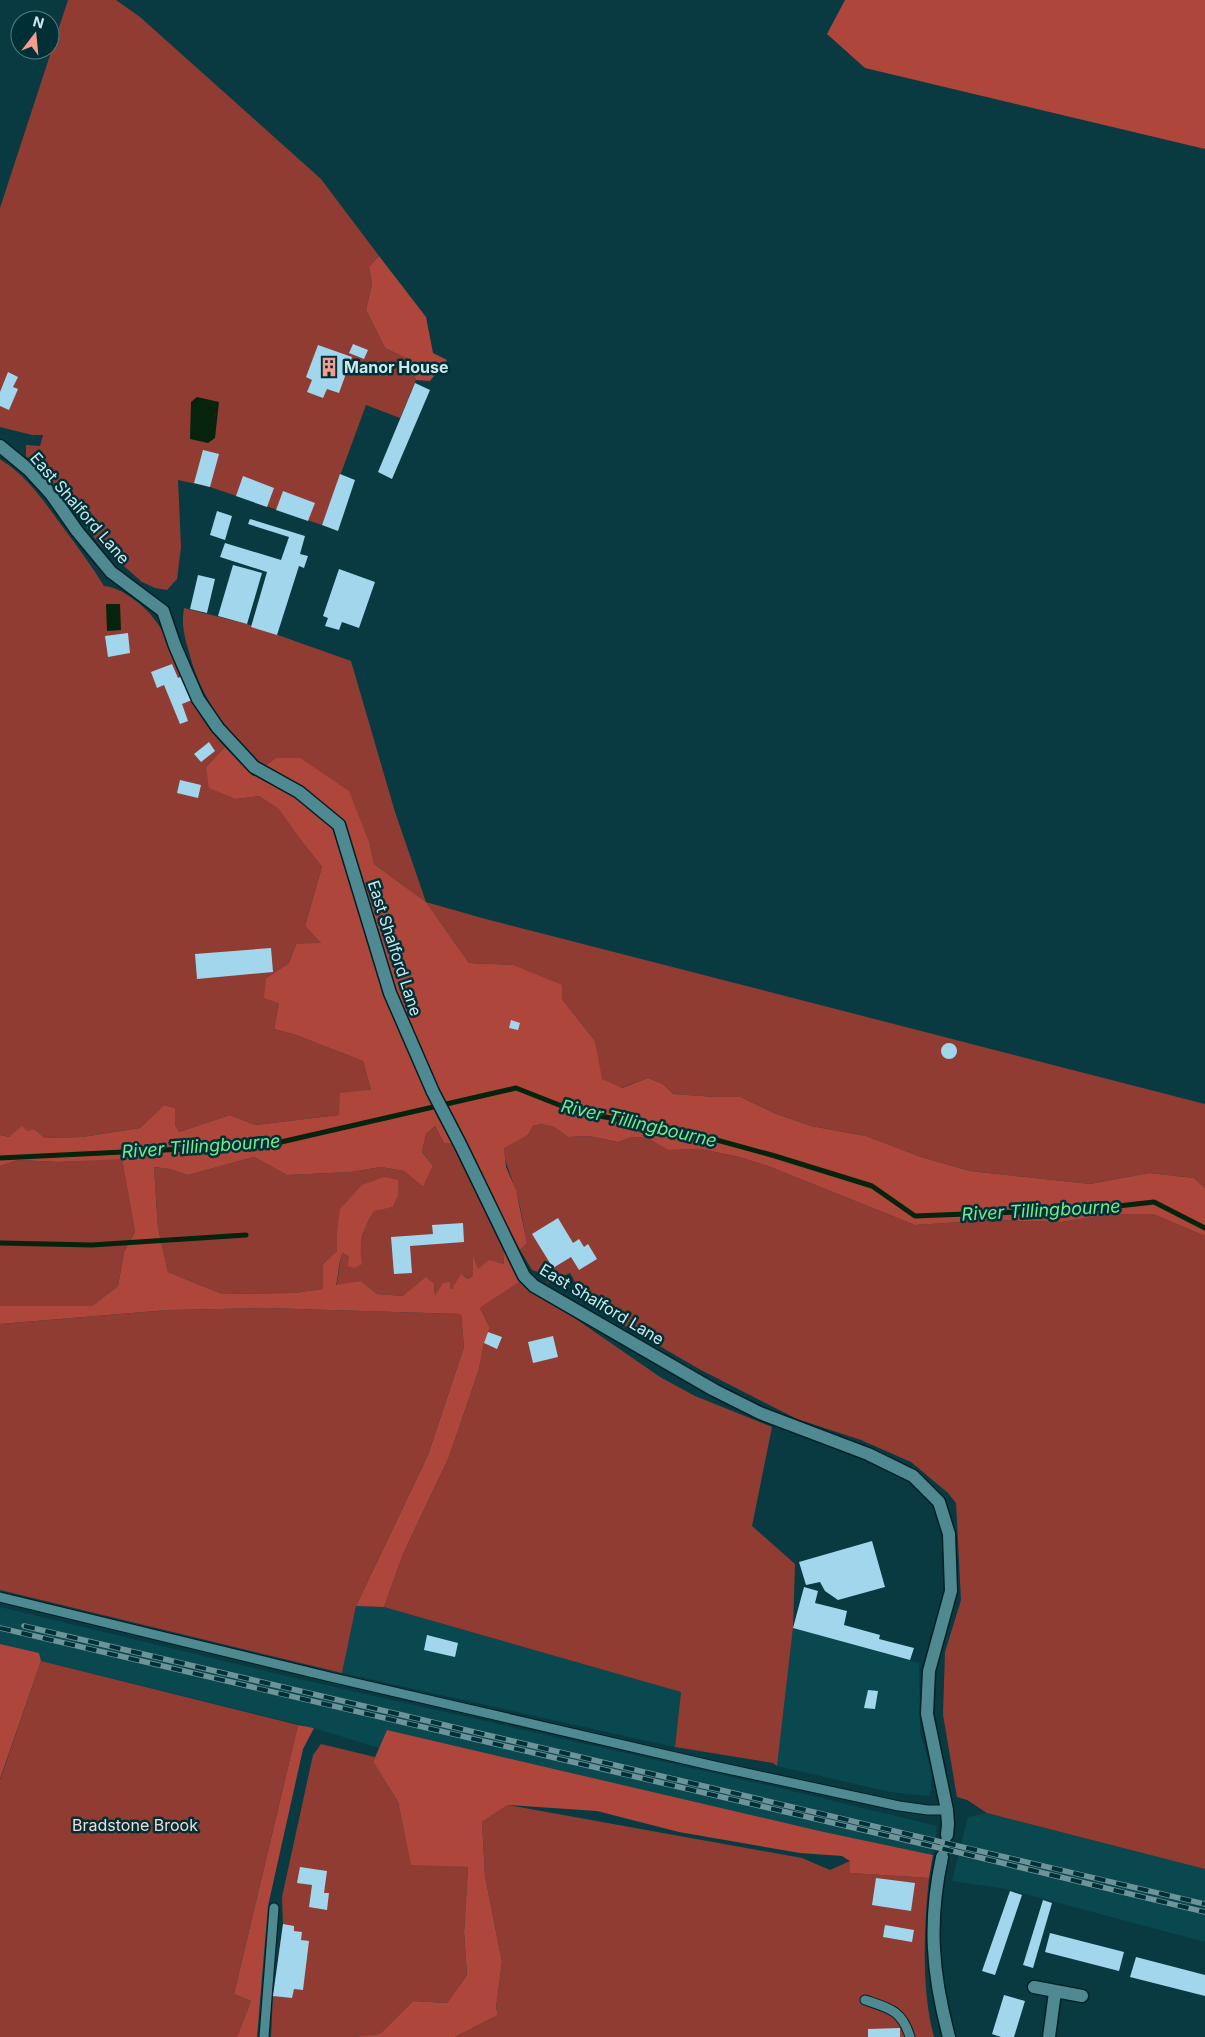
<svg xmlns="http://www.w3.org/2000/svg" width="1205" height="2037" font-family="Inter,sans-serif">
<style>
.built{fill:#0a4850}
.green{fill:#903c33}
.forest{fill:#af463c}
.water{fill:#06240d}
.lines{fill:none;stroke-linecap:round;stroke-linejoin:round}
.stream{stroke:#06240d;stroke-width:5}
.building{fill:#a2d6ed}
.lane-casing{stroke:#012024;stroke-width:11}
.street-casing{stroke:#012024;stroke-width:15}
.lane{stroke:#4f8992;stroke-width:9}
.street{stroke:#4f8992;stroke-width:12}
.rail-casing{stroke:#6e949a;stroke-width:5.5}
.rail{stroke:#003036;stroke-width:4;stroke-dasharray:11;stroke-linecap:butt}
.labels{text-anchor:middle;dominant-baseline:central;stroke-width:5;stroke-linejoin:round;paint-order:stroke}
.poi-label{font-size:16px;font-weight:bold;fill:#cce9ee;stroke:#003036;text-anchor:start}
.street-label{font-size:16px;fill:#cce9ee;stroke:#003036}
.park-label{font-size:16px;fill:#f6d9d4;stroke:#003036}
.water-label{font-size:18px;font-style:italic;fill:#74ea8b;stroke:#003036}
</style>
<rect width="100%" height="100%" fill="#0a3a41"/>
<path class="built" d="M 356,1606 L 384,1607 L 681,1692 L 675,1747 L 342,1673 Z
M 0,1607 L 299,1679 L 771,1786 L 937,1826 L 933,1855 L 824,1832 L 387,1730 L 379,1748 L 314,1728 L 41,1661 L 39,1653 L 0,1644 Z
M 793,1628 L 919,1663 L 920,1732 L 932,1774 L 930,1796 L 890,1792 L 777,1766 Z
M 987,1813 L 1205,1869 L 1205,1942 L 1007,1889 L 952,1881 L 968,1817 Z"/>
<path class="green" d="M 68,0 L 116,0 L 140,17 L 321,179 L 379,256 L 369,267 L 372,284 L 366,310 L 385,348 L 408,359 L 416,380 L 400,418 L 366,405 L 322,525 L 210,487 L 178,480 L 181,547 L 177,579 L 167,590 L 155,588 L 142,582 L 100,545 L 46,474 L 26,456 L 26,445 L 40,446 L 43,435 L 32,435 L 0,427 L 0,208 Z
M 0,459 C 29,478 42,499 62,526 C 77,546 91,565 104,586 C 115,587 123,592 132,598 C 170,624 175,664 193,703 C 202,720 212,733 225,747 L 206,767 L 236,799 L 259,796 L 280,809 L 300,839 L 322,867 L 305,926 L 322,944 L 296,944 L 289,963 L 266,978 L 279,1003 L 274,1029 L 296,1035 L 363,1061 L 371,1090 L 339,1115 L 255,1125 L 230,1115 L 179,1132 L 175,1125 L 175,1108 L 164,1105 L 140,1128 L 82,1137 L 45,1138 L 34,1129 L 9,1137 L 0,1135 Z
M 184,608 L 247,624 L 351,661 L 395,812 L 426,902 L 482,918 L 1205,1104 L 1205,1188 L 1194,1178 L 1149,1173 L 1090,1184 L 970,1171 L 921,1157 L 866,1136 L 811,1126 L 774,1113 L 741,1097 L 716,1097 L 673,1094 L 663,1084 L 648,1078 L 621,1088 L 601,1079 L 595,1041 L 562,999 L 513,965 L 469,963 L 426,902 L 374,864 L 370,845 C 299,792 215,747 190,656 C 185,637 181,628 184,608 Z
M 541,1124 L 554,1127 L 568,1137 L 589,1136 L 618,1142 L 633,1137 L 647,1138 L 668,1150 L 701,1149 L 739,1157 L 768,1166 L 915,1225 L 992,1220 L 1061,1222 L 1113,1214 L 1153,1214 L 1205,1236 L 1205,1869 L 987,1813 L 967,1800 L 957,1797 L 943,1715 L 945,1652 L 961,1600 L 956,1503 L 948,1493 L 911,1462 L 861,1440 L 797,1419 L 699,1369 L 620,1323 L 584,1299 L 570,1273 L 548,1283 L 541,1273 L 532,1270 L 520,1250 L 527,1243 C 523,1225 521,1206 515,1189 C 511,1174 504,1163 504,1147 L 528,1135 L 533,1126 Z
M 435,1126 L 444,1143 L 452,1143 L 473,1183 L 507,1254 L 503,1253 L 504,1264 L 497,1262 L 478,1269 L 473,1258 L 473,1276 L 468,1279 L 464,1276 L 452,1289 L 450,1288 L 435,1297 L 434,1284 L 403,1296 L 377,1294 L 361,1281 L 336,1286 C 340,1275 338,1261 343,1253 L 349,1257 L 359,1250 L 365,1227 L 374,1210 L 393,1207 L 398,1196 L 398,1180 L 337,1234 L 337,1251 L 323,1264 L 323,1289 L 294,1293 L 222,1294 L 168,1272 L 158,1228 L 154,1167 L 170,1169 L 188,1175 L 254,1157 L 287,1175 L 351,1172 L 381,1167 L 404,1171 L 423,1187 L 433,1166 L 422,1152 L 426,1134 Z
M 122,1158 L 135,1232 L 124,1252 L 118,1286 L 92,1306 L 0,1306 L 0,1166 L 18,1160 L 58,1162 Z
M 521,1281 L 660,1377 L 695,1396 L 772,1427 L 752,1526 L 795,1564 L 793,1628 L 777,1766 L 773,1763 L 675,1747 L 681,1692 L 384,1607 L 403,1554 L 449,1457 L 479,1369 L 484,1343 L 490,1328 L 480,1308 Z
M 266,1308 L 461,1314 L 464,1347 L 428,1455 L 356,1606 L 342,1673 L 0,1590 L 0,1324 L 168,1310 Z
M 41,1661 L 298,1725 L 234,1994 L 251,2001 L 237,2037 L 0,2037 L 0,1780 Z
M 321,1744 L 375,1757 L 373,1762 L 398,1802 L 411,1864 L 468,1867 L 464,1932 L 467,1975 L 447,2003 L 413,2001 L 380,2034 L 352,2037 L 271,2037 L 273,1996 L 283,1924 L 282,1897 L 313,1755 Z
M 508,1805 L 802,1858 L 830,1870 L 850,1861 L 851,1873 L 929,1878 C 924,1927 921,1989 934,2037 L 455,2037 L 498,2015 L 496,2008 L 502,1962 L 485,1876 L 482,1822 Z"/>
<path class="forest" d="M 845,0 L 1205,0 L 1205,149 L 865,68 L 827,34 Z
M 379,256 L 426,317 L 433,353 L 447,360 L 430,381 L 416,380 L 408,359 L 385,348 L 366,310 L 372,284 L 369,267 Z
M 225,747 L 253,776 L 276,758 L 300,758 L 349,791 L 370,845 L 374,864 L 426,902 L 469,963 L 513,965 L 562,985 L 562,999 L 595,1041 L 602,1079 L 622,1088 L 648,1078 L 663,1084 L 673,1094 L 716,1097 L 741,1097 L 774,1113 L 811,1126 L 866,1136 L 921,1157 L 970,1171 L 1090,1184 L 1149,1173 L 1194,1178 L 1205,1188 L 1205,1236 L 1153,1214 L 1113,1214 L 1061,1222 L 992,1220 L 915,1225 L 768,1166 L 739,1157 L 701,1149 L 668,1150 L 647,1138 L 633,1137 L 618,1142 L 589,1136 L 568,1137 L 554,1127 L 541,1124 L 533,1126 L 528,1135 L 504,1148 L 506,1167 L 516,1190 L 527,1243 L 520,1250 L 459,1134 L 452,1143 L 444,1143 L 435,1126 L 426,1134 L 422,1152 L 433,1166 L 423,1187 L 404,1171 L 381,1167 L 351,1172 L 287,1175 L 254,1157 L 188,1175 L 170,1169 L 154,1167 L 158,1228 L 168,1272 L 222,1294 L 294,1293 L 323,1289 L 323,1264 L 337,1251 L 337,1234 L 340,1209 L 362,1185 L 384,1177 L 398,1180 L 398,1196 L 393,1207 L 374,1211 C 363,1228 358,1244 362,1264 L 354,1268 L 348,1266 L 349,1257 L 343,1253 C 338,1261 339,1275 336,1285 L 361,1281 L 377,1294 L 403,1296 L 426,1277 L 434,1284 L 435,1296 L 443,1283 L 450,1282 L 450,1288 L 452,1289 L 461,1274 L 468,1279 L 473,1276 L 473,1256 L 478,1269 L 489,1260 L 504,1264 L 503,1253 L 507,1254 L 521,1281 L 480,1308 L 490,1328 L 484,1343 L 479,1369 L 449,1457 L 403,1554 L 384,1607 L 356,1606 L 428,1455 L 464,1347 L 461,1314 L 266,1308 L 168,1310 L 0,1324 L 0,1306 L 92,1306 L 118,1286 L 124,1252 L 135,1232 L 122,1159 L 58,1162 L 18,1160 L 0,1166 L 0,1135 L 9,1137 L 22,1126 L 27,1131 L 34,1129 L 45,1138 L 82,1137 L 140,1128 L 164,1105 L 175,1108 L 175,1125 L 179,1132 L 230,1115 L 255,1125 L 339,1115 L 340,1093 L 371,1090 L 363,1061 L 296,1035 L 274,1029 L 279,1003 L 264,998 L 266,978 L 289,963 L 296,944 L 321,943 L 305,926 L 322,867 L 300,839 L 279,809 L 259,796 L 236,799 L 209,788 L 206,767 Z
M 0,1644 L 39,1653 L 41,1661 L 0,1779 Z
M 298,1725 L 314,1728 L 303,1749 L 268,1906 L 257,2037 L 237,2037 L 251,2001 L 234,1994 Z
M 387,1730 L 824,1832 L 933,1855 L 929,1878 L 850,1873 L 850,1861 L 842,1856 L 800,1853 L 679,1832 L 597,1811 L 508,1805 L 482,1822 L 485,1876 L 502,1962 L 496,2008 L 498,2015 L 455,2037 L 352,2037 L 380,2034 L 413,2001 L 447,2003 L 467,1975 L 464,1932 L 468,1867 L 411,1865 L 398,1802 L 373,1762 Z"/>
<path class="water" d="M 197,397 L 219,402 L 215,438 L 208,443 L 190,439 L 191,402 Z
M 106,604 L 120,604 L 121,630 L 107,631 Z"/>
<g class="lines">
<path class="stream" d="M 0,1158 L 268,1145 L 516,1088 L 577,1112 L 684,1131 L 775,1156 L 872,1186 L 915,1216 L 1091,1209 L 1154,1202 L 1205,1228
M 0,1243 L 92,1245 L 246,1235"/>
</g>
<path class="building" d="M 353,344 L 368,350 L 364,359 L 349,353 Z
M 318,345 L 352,357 L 339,393 L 327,389 L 323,398 L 307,392 L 312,380 L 306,377 Z
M 8,372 L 18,377 L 13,387 L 18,389 L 9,410 L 0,406 L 0,392 Z
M 415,383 L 430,390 L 392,479 L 378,472 Z
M 203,450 L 219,454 L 210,487 L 194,483 Z
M 340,474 L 355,480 L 338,531 L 322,525 Z
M 243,476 L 274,488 L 267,507 L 236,496 Z
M 283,491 L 315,503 L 308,521 L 276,510 Z
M 217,511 L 232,516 L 225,540 L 210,535 Z
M 250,519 L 305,536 L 300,554 L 308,556 L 304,568 L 299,566 L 277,635 L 251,627 L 267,572 L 220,557 L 225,543 L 281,560 L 289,537 L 248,524 Z
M 233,565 L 262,573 L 247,624 L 218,616 Z
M 339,569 L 375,582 L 359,628 L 342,622 L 339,630 L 325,626 L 328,618 L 323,616 Z
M 198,575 L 215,579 L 207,613 L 190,609 Z
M 128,633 L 130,653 L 108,657 L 105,636 Z
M 172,664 L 178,678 L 183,676 L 192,700 L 182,704 L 188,721 L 180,724 L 164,685 L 157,688 L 151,672 Z
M 209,742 L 215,751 L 201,762 L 194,754 Z
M 180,780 L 201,785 L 198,798 L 177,793 Z
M 271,948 L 273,972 L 197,979 L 195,954 Z
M 511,1020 L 520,1023 L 518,1030 L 509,1028 Z
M941 1051a8 8 0 1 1 16 0a8 8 0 1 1-16 0Z
M 558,1218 L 573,1243 L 579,1239 L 584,1247 L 588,1244 L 597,1259 L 579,1270 L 571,1257 L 553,1268 L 532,1234 Z
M 463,1223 L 464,1242 L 410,1246 L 412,1273 L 394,1274 L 391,1237 L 433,1234 L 432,1225 Z
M 488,1332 L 502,1337 L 497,1349 L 484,1343 Z
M 553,1336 L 558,1357 L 533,1363 L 528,1342 Z
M 872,1541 L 885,1587 L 838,1600 L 825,1591 L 820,1582 L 806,1585 L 799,1562 Z
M 804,1587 L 818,1591 L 815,1603 L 847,1611 L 844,1625 L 880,1635 L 879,1639 L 914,1648 L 910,1660 L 793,1628 Z
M 427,1635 L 458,1643 L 455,1657 L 424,1650 Z
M 868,1690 L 878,1691 L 875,1709 L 864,1708 Z
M 300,1867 L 327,1871 L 324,1893 L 329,1893 L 327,1910 L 309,1907 L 312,1885 L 297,1883 Z
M 876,1878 L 915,1883 L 911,1911 L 872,1905 Z
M 1010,1891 L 1022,1895 L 995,1975 L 982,1971 Z
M 1043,1900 L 1052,1903 L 1033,1968 L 1023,1965 Z
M 283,1924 L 294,1926 L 294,1931 L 302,1932 L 301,1940 L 309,1941 L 303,1990 L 294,1989 L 292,1998 L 273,1996 Z
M 885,1925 L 914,1930 L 912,1942 L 883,1937 Z
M 1050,1933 L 1124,1952 L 1119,1971 L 1045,1952 Z
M 1136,1957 L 1205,1975 L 1205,1996 L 1130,1977 Z
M 1004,1995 L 1025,2001 L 1014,2037 L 1001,2037 L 992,2034 Z
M 900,2028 L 900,2037 L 868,2037 L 868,2029 Z"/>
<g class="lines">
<defs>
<path id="lane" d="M 0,1597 L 330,1677 L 714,1766 L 899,1806 L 928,1810 L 947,1810
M 942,1857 L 947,1835
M 865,2000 C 889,2008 902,2010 910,2037
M 264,2037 L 274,1908"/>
<path id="street" d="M 0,446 L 28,469 L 51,494 L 77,531 L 111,572 L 163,611 L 175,646 L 198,699 L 218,728 L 254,767 L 299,792 L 339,825 L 390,993 L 433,1092 L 461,1146 L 524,1276 L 534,1286 L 714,1390 L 760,1413 L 868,1454 L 913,1476 L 939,1502 L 949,1534 L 951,1591 L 929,1671 L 927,1714 L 947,1810 L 948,1824 L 947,1835
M 942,1857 C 928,1922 932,1973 949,2037
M 1034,1987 L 1082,1996
M 1049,2037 L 1055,1992"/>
</defs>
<use href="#lane" class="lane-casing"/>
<use href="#street" class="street-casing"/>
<use href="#lane" class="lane"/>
<use href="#street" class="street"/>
<defs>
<path id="rail" d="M 24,1626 L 1205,1904
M 0,1628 L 944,1849 L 1205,1912"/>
</defs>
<use href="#rail" class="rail-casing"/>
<use href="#rail" class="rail"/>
</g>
<defs>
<symbol id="building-bare" viewBox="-9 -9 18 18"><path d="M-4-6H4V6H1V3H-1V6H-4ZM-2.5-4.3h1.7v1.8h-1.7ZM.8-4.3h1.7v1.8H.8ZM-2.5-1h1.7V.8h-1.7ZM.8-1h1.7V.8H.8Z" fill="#f59c90" stroke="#003036" stroke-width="2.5" paint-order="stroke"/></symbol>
</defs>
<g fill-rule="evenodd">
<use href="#building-bare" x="315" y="353" width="28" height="28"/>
</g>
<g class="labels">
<g class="poi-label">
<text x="344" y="367">Manor House</text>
</g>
<g class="street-label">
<text transform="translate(80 508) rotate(49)">East Shalford Lane</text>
<text transform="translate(395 948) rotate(72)">East Shalford Lane</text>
<text transform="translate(602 1304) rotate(31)">East Shalford Lane</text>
</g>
<g class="park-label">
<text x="135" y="1825">Bradstone Brook</text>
</g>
<g class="water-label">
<text transform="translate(639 1123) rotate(13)">River Tillingbourne</text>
<text transform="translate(201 1146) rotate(-4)">River Tillingbourne</text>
<text transform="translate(1041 1210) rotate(-3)">River Tillingbourne</text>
</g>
</g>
<g transform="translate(35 35) rotate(16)"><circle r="24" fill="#003036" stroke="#527a80"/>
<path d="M0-4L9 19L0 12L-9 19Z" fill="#f59c90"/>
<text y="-8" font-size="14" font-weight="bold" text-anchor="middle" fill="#cce9ee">N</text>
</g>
</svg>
